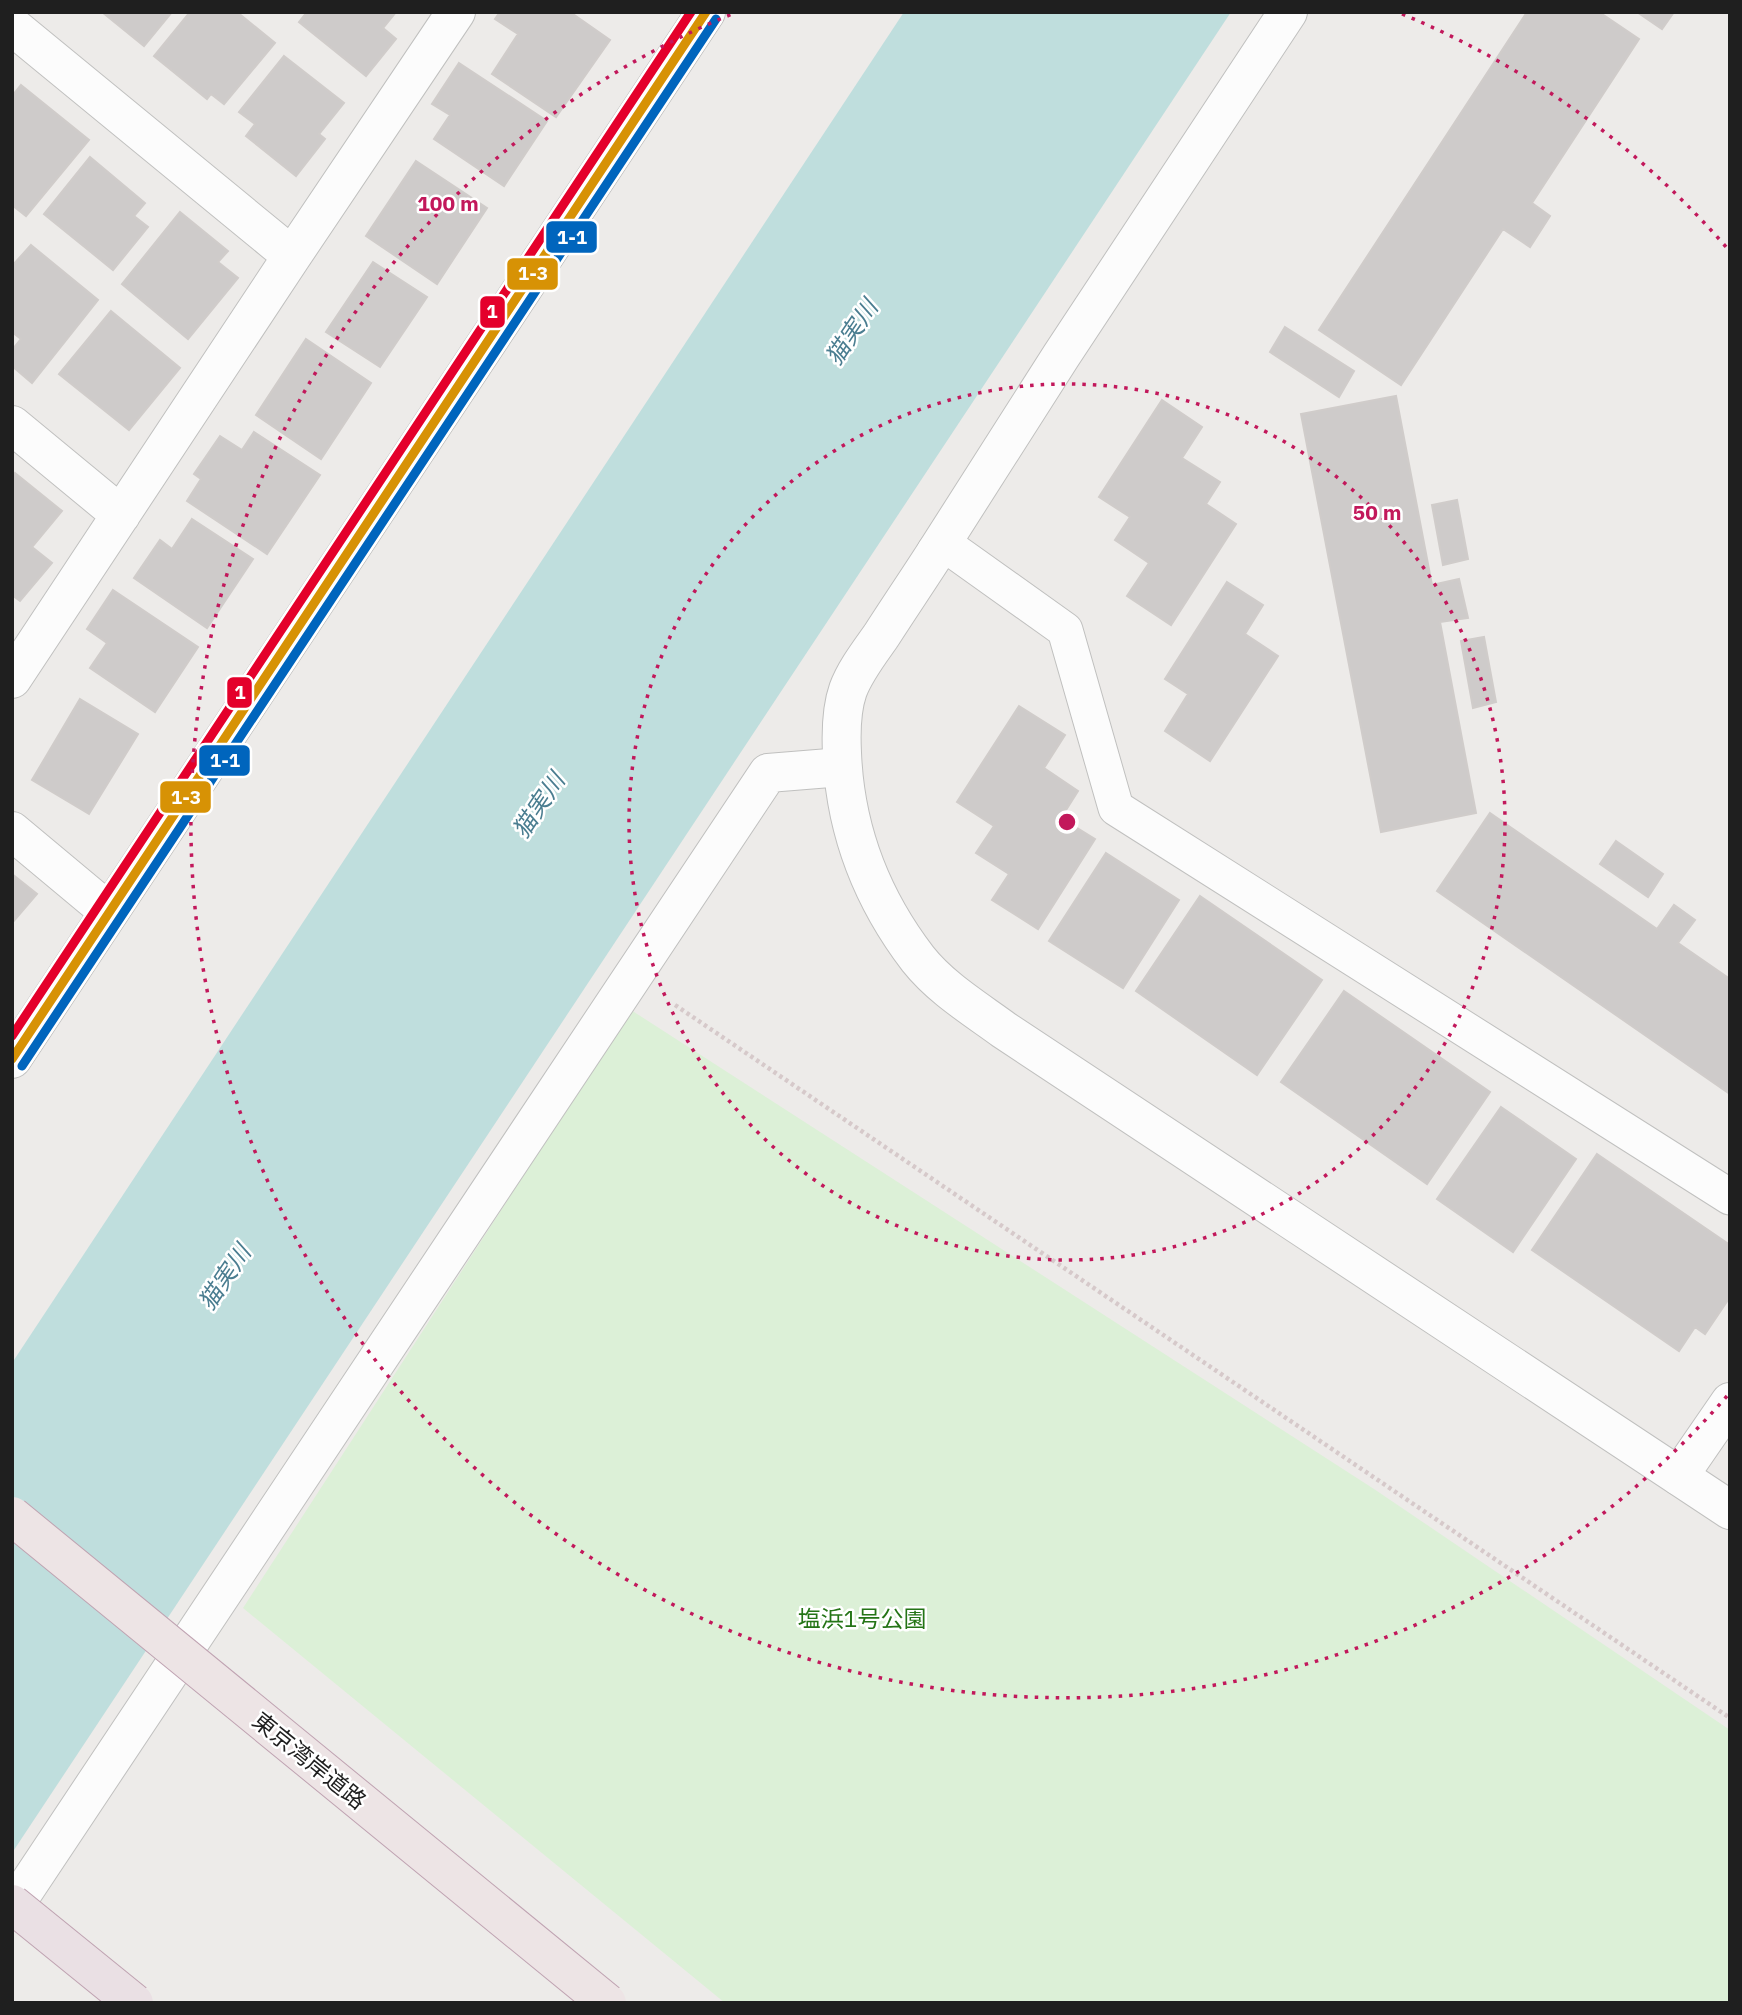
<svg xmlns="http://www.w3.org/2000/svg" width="1742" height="2015" font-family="'IBM Plex Sans','Noto Sans JP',sans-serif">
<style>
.park{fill:#dcf0d7}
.water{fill:#bfdedd}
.building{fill:#cecbca;stroke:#d0ccca;stroke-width:2}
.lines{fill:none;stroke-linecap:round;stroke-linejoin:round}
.service-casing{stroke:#c0c0bf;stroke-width:37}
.pedestrian-casing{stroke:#c0c0bf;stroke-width:40}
.minor-casing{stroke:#c0c0bf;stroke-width:40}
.tertiary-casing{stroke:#c0c0bf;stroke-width:40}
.path{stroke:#d6c9ca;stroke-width:4.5;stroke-dasharray:3.5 3.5;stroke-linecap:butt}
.service{stroke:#fcfcfc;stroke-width:35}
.pedestrian{stroke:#fcfcfc;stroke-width:38}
.minor{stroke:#fcfcfc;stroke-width:38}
.tertiary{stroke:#fcfcfc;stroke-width:38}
.trunk-bridge-casing{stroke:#bfa2b1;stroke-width:40;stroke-linecap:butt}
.motorway-bridge-casing{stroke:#bfa2b1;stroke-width:40;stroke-linecap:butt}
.trunk-bridge{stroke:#ede4e5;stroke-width:38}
.motorway-bridge{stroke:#eae0e4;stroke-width:38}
.bus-1-casing{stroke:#fff;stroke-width:14}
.bus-2-casing{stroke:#fff;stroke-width:14}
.bus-3-casing{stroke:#fff;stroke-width:14}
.bus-1{stroke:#d79205;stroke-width:9}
.bus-2{stroke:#0065bd;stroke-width:9}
.bus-3{stroke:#e4002b;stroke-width:9}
.ring{fill:none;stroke:#c2185b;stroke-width:3.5;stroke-dasharray:3.5 7}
.labels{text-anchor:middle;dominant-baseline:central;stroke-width:5;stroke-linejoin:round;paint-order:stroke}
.park-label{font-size:23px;fill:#247416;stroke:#fff}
.street-label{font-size:23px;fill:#1f1f1f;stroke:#fff}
.water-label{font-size:24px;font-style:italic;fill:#4a7d90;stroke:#fff}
.centre{fill:#c2185b;stroke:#fff;stroke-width:3.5}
.ring-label{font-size:21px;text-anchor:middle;font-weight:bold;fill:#c2185b;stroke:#fff;stroke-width:5;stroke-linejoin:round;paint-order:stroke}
.line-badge{stroke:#fff;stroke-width:2.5}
.badge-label{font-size:19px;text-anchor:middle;font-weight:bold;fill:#fff}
</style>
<rect width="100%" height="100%" fill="#edebe9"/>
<path class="park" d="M 631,1010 L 1374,1489 L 1730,1730 L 1730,2003 L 725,2003 L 243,1608 Z"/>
<path class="water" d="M 904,12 L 1231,12 L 12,1853 L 12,1363 Z"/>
<path class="building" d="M 102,12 L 172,12 L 144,46 Z
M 190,12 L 237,12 L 275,43 L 224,104 L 211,94 L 207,99 L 154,56 Z
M 307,12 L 396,12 L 383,28 L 396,39 L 366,76 L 299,22 Z
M 500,12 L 570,12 L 610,40 L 556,117 L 492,74 L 518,34 L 495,19 Z
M 1527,12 L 1599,12 L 1639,39 L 1532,203 L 1550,216 L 1530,247 L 1503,229 L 1401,385 L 1319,330 Z
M 1637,12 L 1674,12 L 1662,29 Z
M 284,56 L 344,103 L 319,134 L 325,139 L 296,176 L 246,136 L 255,124 L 239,112 Z
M 459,63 L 547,121 L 504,186 L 434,139 L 450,115 L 432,104 Z
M 21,85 L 89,140 L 26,216 L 12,205 L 12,96 Z
M 90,157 L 145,203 L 134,216 L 148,227 L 113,270 L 44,214 Z
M 416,161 L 487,208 L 437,284 L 366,236 Z
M 180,212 L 228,251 L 218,262 L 238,278 L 188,339 L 122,284 Z
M 31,245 L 98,300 L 32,383 L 12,366 L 12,350 L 21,339 L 12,332 L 12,266 Z
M 373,262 L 427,297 L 380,367 L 326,332 Z
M 111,311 L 180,368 L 129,430 L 59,374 Z
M 1285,327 L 1354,371 L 1339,397 L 1270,352 Z
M 306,339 L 371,383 L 321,459 L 256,415 Z
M 1396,396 L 1432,585 L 1459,579 L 1468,618 L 1440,622 L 1476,813 L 1381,832 L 1301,414 Z
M 1162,400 L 1202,427 L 1182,458 L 1220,482 L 1206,504 L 1236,524 L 1171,625 L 1127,596 L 1149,563 L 1115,540 L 1130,517 L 1099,497 Z
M 254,432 L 320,475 L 267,554 L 187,501 L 201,479 L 194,474 L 220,436 L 242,450 Z
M 15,473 L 62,511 L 32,547 L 52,563 L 20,601 L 12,595 L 12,477 Z
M 1457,500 L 1468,559 L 1443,565 L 1432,505 Z
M 192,519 L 253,559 L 207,628 L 134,578 L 160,540 L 172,549 Z
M 1227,582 L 1263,605 L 1245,634 L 1278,656 L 1210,761 L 1165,731 L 1188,694 L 1165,679 Z
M 113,590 L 198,647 L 155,712 L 90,668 L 107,643 L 87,629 Z
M 1484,637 L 1496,702 L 1473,708 L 1461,641 Z
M 80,699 L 138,734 L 89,814 L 32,780 Z
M 1019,706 L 1065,735 L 1044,768 L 1078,791 L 1061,818 L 1095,839 L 1038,929 L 992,900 L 1009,874 L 976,853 L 994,826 L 957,802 Z
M 1490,813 L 1657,929 L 1674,905 L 1695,920 L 1678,943 L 1730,979 L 1730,1094 L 1437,891 Z
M 1616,841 L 1663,874 L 1648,897 L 1600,864 Z
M 1106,853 L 1179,900 L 1123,988 L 1049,941 Z
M 12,874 L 37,894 L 12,923 Z
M 1200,896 L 1322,980 L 1257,1075 L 1136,991 Z
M 1344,991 L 1490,1092 L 1427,1184 L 1281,1082 Z
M 1501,1107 L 1576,1159 L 1513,1252 L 1437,1199 Z
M 1597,1154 L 1730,1245 L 1730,1297 L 1705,1334 L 1695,1327 L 1679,1351 L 1532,1250 Z"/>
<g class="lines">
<defs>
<path id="service" d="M 943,543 L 1065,630 L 1116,808 L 1730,1197"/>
<path id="pedestrian" d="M 12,1909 L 768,773 L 842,767"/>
<path id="minor" d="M 12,26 L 292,256
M 12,425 L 121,515
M 936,552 L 1061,356 L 1288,12
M 12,679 L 292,256 L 456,12
M 12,831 L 109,912
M 1679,1476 L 1730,1402"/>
<path id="tertiary" d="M 936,552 C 918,580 899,608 881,636 C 869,653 855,671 848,690 C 841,710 841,733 842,753 C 845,829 872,899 918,959 C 941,988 974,1008 1004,1030 L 1730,1510
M 12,1059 L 706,12"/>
</defs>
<use href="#service" class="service-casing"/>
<use href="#pedestrian" class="pedestrian-casing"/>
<use href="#minor" class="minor-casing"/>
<use href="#tertiary" class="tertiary-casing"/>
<path class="path" d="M 675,1005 L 1730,1718"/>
<use href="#service" class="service"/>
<use href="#pedestrian" class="pedestrian"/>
<use href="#minor" class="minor"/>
<use href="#tertiary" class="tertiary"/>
<defs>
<path id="trunk-bridge" d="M 12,1516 L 607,2003"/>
<path id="motorway-bridge" d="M 12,1904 L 134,2003"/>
</defs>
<use href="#trunk-bridge" class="trunk-bridge-casing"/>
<use href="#motorway-bridge" class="motorway-bridge-casing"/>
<use href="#trunk-bridge" class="trunk-bridge"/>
<use href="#motorway-bridge" class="motorway-bridge"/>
<defs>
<path id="bus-1" d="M 12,1059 L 706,12"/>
<path id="bus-2" d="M 22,1066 L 716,19"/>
<path id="bus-3" d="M 12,1036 L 691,12"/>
</defs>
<use href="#bus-1" class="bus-1-casing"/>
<use href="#bus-2" class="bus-2-casing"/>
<use href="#bus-3" class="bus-3-casing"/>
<use href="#bus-1" class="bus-1"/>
<use href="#bus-2" class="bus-2"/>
<use href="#bus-3" class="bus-3"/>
</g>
<g class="ring">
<circle cx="1067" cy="822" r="438"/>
<path d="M1727 1396A875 875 0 1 1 732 14M1402 14A875 875 0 0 1 1727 248"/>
</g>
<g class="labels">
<g class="park-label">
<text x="862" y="1618">塩浜1号公園</text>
</g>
<g class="street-label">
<text transform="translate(310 1760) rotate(39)">東京湾岸道路</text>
</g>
<g class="water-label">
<text transform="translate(851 332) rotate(-56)">猫実川</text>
<text transform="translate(538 805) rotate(-56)">猫実川</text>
<text transform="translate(224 1277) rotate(-56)">猫実川</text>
</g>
</g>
<circle cx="1067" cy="822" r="10" class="centre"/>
<g class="ring-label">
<text x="448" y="211">100 m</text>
<text x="1377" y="520">50 m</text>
</g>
<g class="line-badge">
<rect x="545" y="220" width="53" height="34" rx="7" fill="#0065bd"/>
<rect x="506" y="257" width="53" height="34" rx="7" fill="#d79205"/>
<rect x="479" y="295" width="27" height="34" rx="7" fill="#e4002b"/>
<rect x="226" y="676" width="27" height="33" rx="7" fill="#e4002b"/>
<rect x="198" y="744" width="53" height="33" rx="7" fill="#0065bd"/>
<rect x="159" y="780" width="53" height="34" rx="7" fill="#d79205"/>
</g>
<g class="badge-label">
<text x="572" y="244">1-1</text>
<text x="533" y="280">1-3</text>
<text x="492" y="318">1</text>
<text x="240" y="699">1</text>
<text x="225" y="767">1-1</text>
<text x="186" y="804">1-3</text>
</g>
<rect width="1742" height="2015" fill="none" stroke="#1f1f1f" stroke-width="28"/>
</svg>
